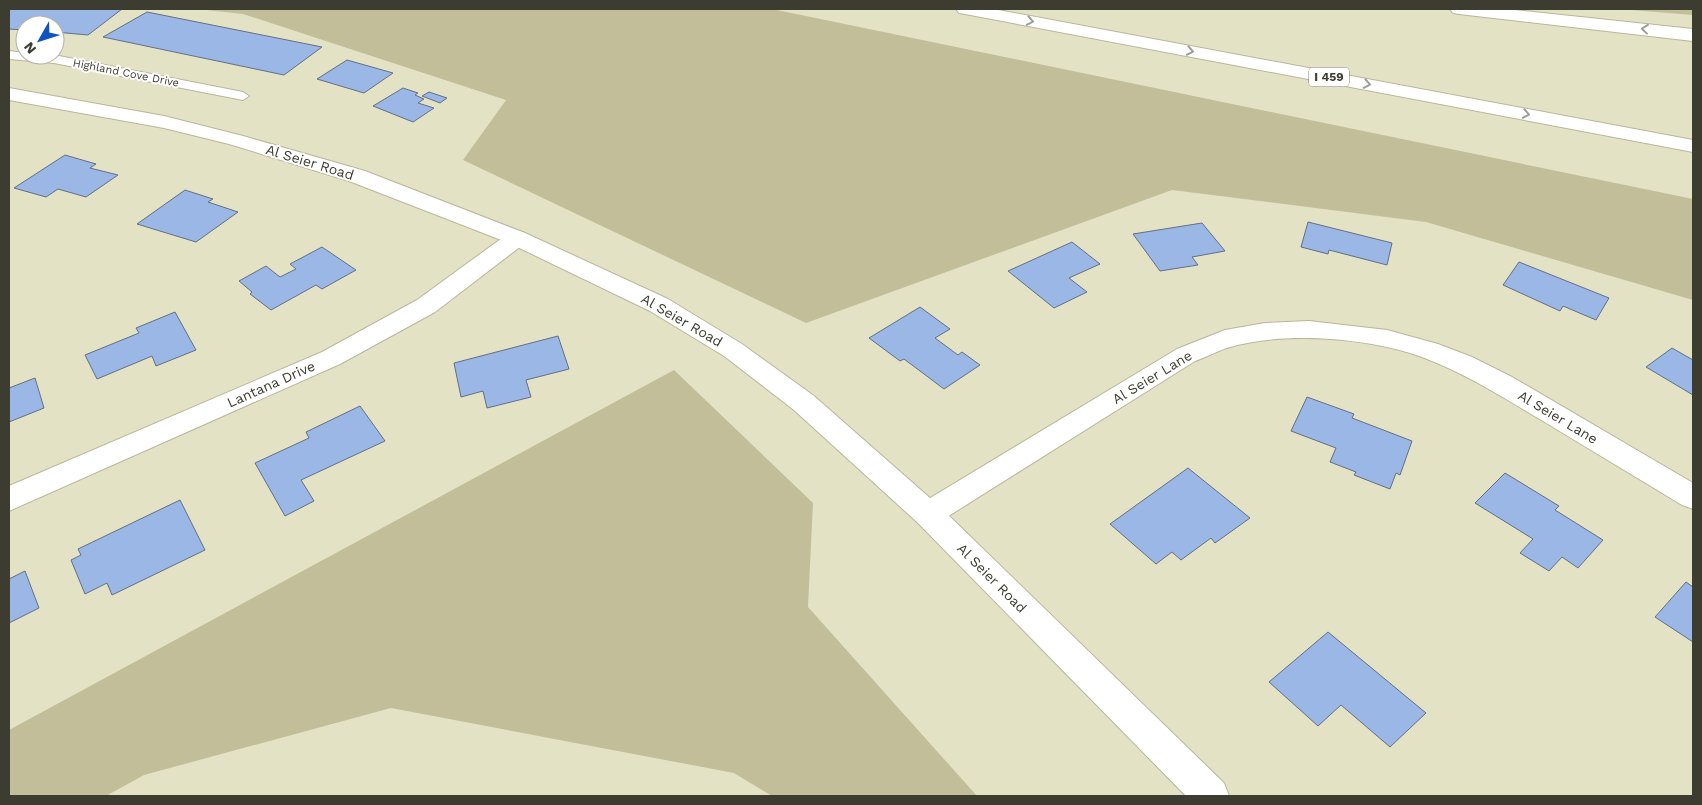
<svg xmlns="http://www.w3.org/2000/svg" width="1702" height="805" font-family="'Work Sans',sans-serif">
<style>
.green{fill:#c2be99}
.building{fill:#9bb7e6;stroke:#626f85}
.lines{fill:none;stroke-linecap:round;stroke-linejoin:round}
.lane-casing{stroke:#b9b69b;stroke-width:2}
.street-casing{stroke:#b9b69b;stroke-width:2}
.secondary-casing{stroke:#b9b69b;stroke-width:2}
.highway-casing{stroke:#b9b69b;stroke-width:2}
.lane{fill:#fff;fill-rule:evenodd}
.street{fill:#fff;fill-rule:evenodd}
.secondary{fill:#fff;fill-rule:evenodd}
.highway{fill:#fff;fill-rule:evenodd}
.oneway{stroke:#9e9e98}
.labels{text-anchor:middle;dominant-baseline:central;stroke-width:4;stroke-linejoin:round;paint-order:stroke}
.far-street-label{font-size:11px;fill:#3d3c31;stroke:#fff}
.shield{fill:#fff;stroke:#77766f;stroke-width:1}
.shield-label{font-size:12px;font-weight:bold;fill:#3d3c31}
.street-label{font-size:14px;fill:#3d3c31;stroke:#fff}
</style>
<rect width="100%" height="100%" fill="#e4e2c5"/>
<path class="green" d="M 197,9 L 772,9 L 1693,199 L 1693,300 L 1426,222 L 1172,190 L 806,323 L 463,160 L 506,100 L 243,14 Z
M 1623,9 L 1693,9 L 1693,15 L 1631,10 Z
M 674,370 L 813,503 L 808,607 L 977,796 L 772,796 L 734,773 L 391,708 L 144,775 L 106,796 L 9,796 L 9,730 Z"/>
<path class="building" d="M 9,9 L 122,9 L 88,35 L 55,32 L 55,25 L 25,25 L 25,30 L 9,29 Z
M 147,12 L 322,47 L 284,75 L 103,37 Z
M 347,60 L 393,73 L 364,93 L 317,79 Z
M 403,88 L 418,93 L 415,95 L 424,99 L 418,103 L 434,108 L 413,122 L 373,106 Z
M 429,92 L 447,98 L 440,103 L 422,96 Z
M 65,155 L 96,164 L 90,168 L 118,175 L 86,197 L 58,189 L 46,197 L 14,188 Z
M 185,190 L 213,199 L 208,202 L 238,212 L 196,242 L 137,224 Z
M 1308,222 L 1392,243 L 1387,265 L 1329,250 L 1328,254 L 1301,247 Z
M 1202,223 L 1225,251 L 1192,257 L 1198,265 L 1160,271 L 1133,234 Z
M 1072,242 L 1100,264 L 1069,278 L 1087,292 L 1054,308 L 1008,271 Z
M 322,247 L 356,270 L 322,289 L 316,285 L 271,310 L 250,294 L 252,292 L 239,281 L 266,266 L 280,277 L 296,269 L 290,264 Z
M 1519,262 L 1609,298 L 1596,320 L 1563,306 L 1560,311 L 1503,285 Z
M 920,307 L 950,329 L 935,338 L 958,355 L 962,352 L 980,365 L 944,389 L 904,359 L 900,361 L 869,338 Z
M 175,312 L 196,350 L 156,366 L 152,356 L 97,379 L 85,355 L 139,333 L 136,328 Z
M 558,336 L 569,369 L 526,380 L 531,397 L 487,408 L 483,391 L 461,397 L 454,363 Z
M 1672,348 L 1693,360 L 1693,395 L 1646,367 Z
M 35,378 L 44,408 L 9,422 L 9,388 Z
M 1307,397 L 1354,414 L 1352,418 L 1412,441 L 1400,475 L 1396,473 L 1390,489 L 1354,475 L 1356,472 L 1330,462 L 1336,448 L 1291,431 Z
M 360,406 L 385,441 L 301,480 L 314,501 L 285,516 L 255,463 L 309,438 L 306,432 Z
M 1188,468 L 1250,518 L 1215,543 L 1211,538 L 1181,560 L 1172,552 L 1156,564 L 1110,524 Z
M 1505,473 L 1559,506 L 1555,510 L 1603,540 L 1578,568 L 1562,557 L 1549,571 L 1520,553 L 1533,539 L 1475,503 Z
M 180,500 L 205,550 L 112,595 L 107,583 L 85,594 L 71,560 L 81,555 L 78,549 Z
M 25,571 L 39,608 L 9,623 L 9,579 Z
M 1686,582 L 1693,587 L 1693,642 L 1655,617 Z
M 1328,632 L 1426,713 L 1390,747 L 1341,705 L 1318,726 L 1269,682 Z"/>
<g class="lines">
<defs>
<path id="lane" d="M 9,51 L 25,53 L 25,55 L 54,55 L 243,92 L 249,96 L 243,100 L 54,63 L 9,59 Z"/>
<path id="street" d="M 517,231 L 525,233 L 529,238 L 525,243 L 435,312 L 340,364 L 9,511 L 9,486 L 322,352 L 417,300 L 509,233 Z
M 1309,321 L 1387,330 L 1438,344 L 1472,357 L 1512,377 L 1693,483 L 1693,509 L 1682,505 C 1636,477 1589,449 1543,421 C 1504,398 1465,373 1422,357 C 1368,338 1286,331 1230,347 C 1219,350 1207,357 1195,361 L 939,522 L 928,526 L 917,522 L 913,514 L 917,506 L 1177,349 L 1225,330 L 1265,323 Z"/>
<path id="secondary" d="M 9,88 L 164,116 L 243,136 L 365,171 L 525,233 L 668,299 L 742,344 L 814,396 L 939,506 L 1224,783 L 1229,796 L 1186,796 L 917,522 L 794,410 L 724,356 L 650,311 L 509,243 L 349,181 L 229,144 L 164,128 L 9,100 Z"/>
<path id="highway" d="M 956,9 L 993,9 L 1693,140 L 1693,152 L 965,14 L 959,13 Z
M 1450,9 L 1506,9 L 1693,29 L 1693,41 L 1459,14 L 1453,13 Z"/>
</defs>
<use href="#lane" class="lane-casing"/>
<use href="#street" class="street-casing"/>
<use href="#secondary" class="secondary-casing"/>
<use href="#highway" class="highway-casing"/>
<use href="#lane" class="lane"/>
<use href="#street" class="street"/>
<use href="#secondary" class="secondary"/>
<use href="#highway" class="highway"/>
</g>
<defs><path id="oneway-chevron" d="M-2-3.5L2.5 0L-2 3.5" fill="none" stroke-width="1.6" stroke-linecap="round" stroke-linejoin="round" transform="scale(1.25)"/></defs>
<g class="oneway">
<use href="#oneway-chevron" transform="translate(1030 21) rotate(11)"/>
<use href="#oneway-chevron" transform="translate(1645 29) rotate(-174)"/>
<use href="#oneway-chevron" transform="translate(1190 51) rotate(11)"/>
<use href="#oneway-chevron" transform="translate(1367 84) rotate(11)"/>
<use href="#oneway-chevron" transform="translate(1526 114) rotate(11)"/>
</g>
<g class="labels">
<g class="far-street-label">
<text transform="translate(126 73) rotate(11)">Highland Cove Drive</text>
</g>
<rect class="shield" x="1309" y="67.5" width="40" height="19" rx="4"/>
<g class="shield-label">
<text x="1329" y="77">I 459</text>
</g>
<g class="street-label">
<text transform="translate(310 162) rotate(17)">Al Seier Road</text>
<text transform="translate(682 320) rotate(30)">Al Seier Road</text>
<text transform="translate(1152 377) rotate(-31)">Al Seier Lane</text>
<text transform="translate(271 384) rotate(-24)">Lantana Drive</text>
<text transform="translate(1558 417) rotate(31)">Al Seier Lane</text>
<text transform="translate(992 578) rotate(45)">Al Seier Road</text>
</g>
</g>
<rect width="1702" height="805" fill="none" stroke="#3d3c31" stroke-width="20"/>
<g transform="translate(40 40) rotate(231)"><circle r="24" fill="#ffffff" stroke="#b1b1ad"/>
<path d="M0-4L9 19L0 12L-9 19Z" fill="#0f54bf"/>
<text y="-8" font-size="14" font-weight="bold" text-anchor="middle" fill="#3d3c31">N</text>
</g>
</svg>
